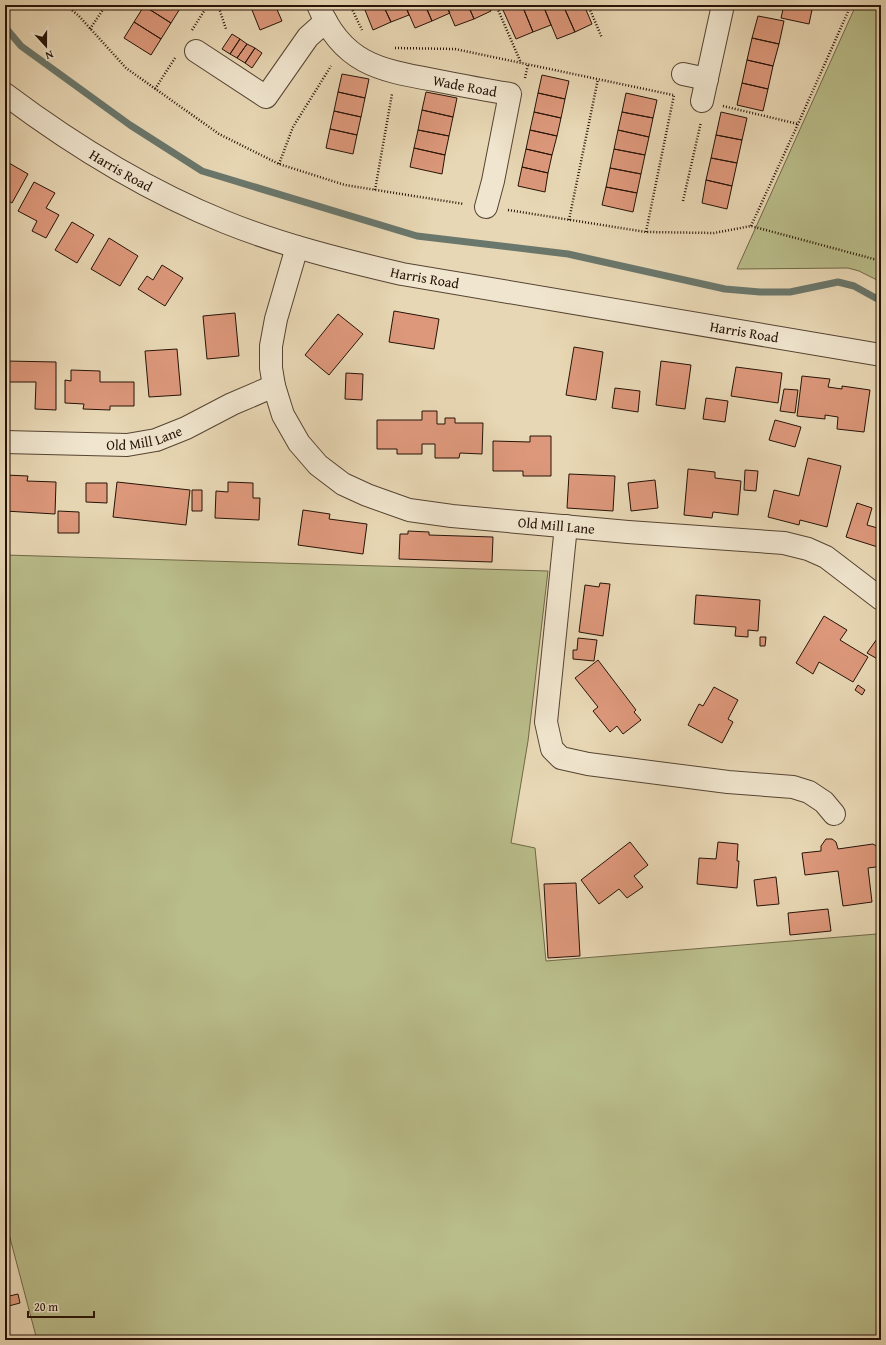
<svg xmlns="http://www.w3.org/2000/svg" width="886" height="1345" font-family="'Gentium Book Plus',serif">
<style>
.green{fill:#b9bd8a;stroke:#706848}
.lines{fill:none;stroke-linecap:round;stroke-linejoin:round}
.stream{stroke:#6a776c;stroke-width:7}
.building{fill:#dd987b;stroke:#261307}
.minor-casing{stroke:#564432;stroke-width:24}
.path{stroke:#261307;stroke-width:2.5;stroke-dasharray:1 2;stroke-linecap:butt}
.minor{stroke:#f0e5ce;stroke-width:22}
.labels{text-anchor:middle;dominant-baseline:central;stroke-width:4;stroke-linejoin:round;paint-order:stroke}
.street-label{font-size:14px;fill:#261307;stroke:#f0e5ce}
</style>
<rect width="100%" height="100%" fill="#e8d7b4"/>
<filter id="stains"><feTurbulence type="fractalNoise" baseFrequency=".005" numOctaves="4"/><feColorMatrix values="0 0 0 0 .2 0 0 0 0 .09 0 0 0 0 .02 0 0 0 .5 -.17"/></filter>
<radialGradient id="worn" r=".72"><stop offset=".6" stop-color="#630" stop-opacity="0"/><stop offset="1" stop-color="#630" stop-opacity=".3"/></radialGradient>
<path class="green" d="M 856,5 L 881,5 L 881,282 L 859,271 L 848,268 L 737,269 Z
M 5,555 L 548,571 L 528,741 L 511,843 L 535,848 L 546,961 L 877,934 L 881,928 L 881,1340 L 37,1340 L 5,1219 Z"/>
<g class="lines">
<path class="stream" d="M 5,27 L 21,46 L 130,125 L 202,171 L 417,236 L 568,254 L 725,289 L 760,292 L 790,292 L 838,282 L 854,286 L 881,301"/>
</g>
<path class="building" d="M 145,5 L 178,5 L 181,7 L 171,23 L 144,6 Z
M 250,5 L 275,5 L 282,21 L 260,30 Z
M 363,5 L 383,5 L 391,22 L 373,30 Z
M 383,5 L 405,5 L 409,15 L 391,22 Z
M 405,5 L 425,5 L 432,21 L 415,28 Z
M 425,5 L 446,5 L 450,13 L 432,21 Z
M 446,5 L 468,5 L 474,19 L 455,26 Z
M 468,5 L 488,5 L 491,11 L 474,19 Z
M 515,5 L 522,5 L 533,32 L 516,39 L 503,10 Z
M 522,5 L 543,5 L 551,25 L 533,32 Z
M 557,5 L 563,5 L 575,32 L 557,39 L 545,10 Z
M 563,5 L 584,5 L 592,24 L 575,32 Z
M 784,5 L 813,5 L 809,24 L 781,18 Z
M 144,6 L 171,23 L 161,39 L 134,22 Z
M 758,16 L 784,21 L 779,44 L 752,38 Z
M 134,22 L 161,39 L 151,55 L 124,38 Z
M 232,34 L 240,39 L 230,54 L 222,49 Z
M 752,38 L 779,44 L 773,66 L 747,60 Z
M 240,39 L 247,44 L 237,58 L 230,54 Z
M 247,44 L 255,48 L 245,63 L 237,58 Z
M 255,48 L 262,53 L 252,68 L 245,63 Z
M 747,60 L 773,66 L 768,89 L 742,83 Z
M 342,74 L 369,79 L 365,98 L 338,92 Z
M 542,75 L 569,81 L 565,99 L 538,93 Z
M 742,83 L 768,89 L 763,111 L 737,105 Z
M 338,92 L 365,98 L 361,117 L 334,111 Z
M 426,92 L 457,98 L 453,117 L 422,110 Z
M 538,93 L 565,99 L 561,118 L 534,112 Z
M 626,93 L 657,100 L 653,118 L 622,112 Z
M 422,110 L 453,117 L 449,136 L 418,130 Z
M 334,111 L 361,117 L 357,135 L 330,129 Z
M 534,112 L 561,118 L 557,136 L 530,130 Z
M 622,112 L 653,118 L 649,137 L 618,130 Z
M 721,112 L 747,118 L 742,140 L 716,135 Z
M 330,129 L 357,135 L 353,154 L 326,148 Z
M 418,130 L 449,136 L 445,155 L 414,148 Z
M 530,130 L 557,136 L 552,155 L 526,149 Z
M 618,130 L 649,137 L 645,155 L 614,149 Z
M 716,135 L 742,140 L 737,163 L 711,158 Z
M 414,148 L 445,155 L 442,174 L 410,167 Z
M 526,149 L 552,155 L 548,173 L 522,167 Z
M 614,149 L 645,155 L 641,174 L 610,168 Z
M 711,158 L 737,163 L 732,186 L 706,180 Z
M 9,163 L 28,174 L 12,203 L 5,199 L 5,165 L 7,166 Z
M 522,167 L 548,173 L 545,192 L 518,186 Z
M 610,168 L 641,174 L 637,193 L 606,187 Z
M 706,180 L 732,186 L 727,209 L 702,203 Z
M 34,182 L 55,193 L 46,208 L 59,215 L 46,238 L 32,231 L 37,221 L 18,211 Z
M 606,187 L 637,193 L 633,212 L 602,205 Z
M 72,222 L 94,235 L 77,263 L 55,250 Z
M 109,238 L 138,256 L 120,286 L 91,269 Z
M 162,265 L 183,278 L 165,306 L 138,289 L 147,276 L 153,280 Z
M 394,311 L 439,319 L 434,349 L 389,342 Z
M 235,313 L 239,356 L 207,359 L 203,316 Z
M 338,314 L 363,334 L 329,375 L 305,355 Z
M 574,347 L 603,352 L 596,400 L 566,395 Z
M 177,349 L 181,395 L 149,397 L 145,351 Z
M 6,361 L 56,362 L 56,410 L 35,409 L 36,382 L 6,382 Z
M 661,361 L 691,365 L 685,409 L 656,405 Z
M 736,367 L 782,373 L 778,403 L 731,396 Z
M 71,370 L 100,371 L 100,382 L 134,382 L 134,406 L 110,406 L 110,410 L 83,409 L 84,404 L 65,403 L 65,380 L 71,381 Z
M 346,373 L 363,374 L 362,400 L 345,399 Z
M 802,376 L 830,379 L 828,387 L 842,389 L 842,386 L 870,390 L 864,432 L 837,429 L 838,417 L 825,415 L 825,419 L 797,416 Z
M 615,388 L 640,391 L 638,412 L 612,408 Z
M 784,389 L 798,390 L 795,413 L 780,411 Z
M 706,398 L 728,401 L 725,422 L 703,419 Z
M 422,411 L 437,411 L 437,424 L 445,424 L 445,418 L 455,418 L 455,423 L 483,423 L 482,454 L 460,453 L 459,458 L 435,458 L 435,444 L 422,444 L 422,454 L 397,454 L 397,449 L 377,449 L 377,420 L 422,420 Z
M 775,420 L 801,427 L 795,447 L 769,440 Z
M 530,436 L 551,436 L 551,476 L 523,476 L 523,471 L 493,471 L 493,441 L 530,442 Z
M 808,458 L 841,466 L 827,527 L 800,520 L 799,525 L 768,517 L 774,490 L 799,496 Z
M 688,469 L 715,472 L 715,478 L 741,481 L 738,515 L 713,512 L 712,518 L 684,515 Z
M 745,470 L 758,471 L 756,491 L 744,490 Z
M 569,474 L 615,476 L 613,511 L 567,508 Z
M 5,475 L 28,476 L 27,481 L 56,482 L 55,514 L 5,511 Z
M 655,480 L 658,508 L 631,511 L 628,483 Z
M 117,482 L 190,490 L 186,525 L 113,517 Z
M 228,482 L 253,483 L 253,498 L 260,498 L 259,520 L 215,518 L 216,491 L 228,492 Z
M 86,483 L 107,483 L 107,503 L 86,502 Z
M 192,490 L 202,490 L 202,511 L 192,511 Z
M 857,503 L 872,508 L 867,525 L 881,529 L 881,548 L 846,537 Z
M 303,510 L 330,514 L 329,519 L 367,524 L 363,554 L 298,545 Z
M 58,511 L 79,512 L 79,533 L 58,533 Z
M 408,531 L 429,532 L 429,535 L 493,537 L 492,562 L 399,559 L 400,534 L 408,534 Z
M 600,583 L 610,584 L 603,636 L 579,632 L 585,585 L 599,587 Z
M 696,595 L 760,600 L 758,631 L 748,630 L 748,637 L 735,636 L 736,627 L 694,624 Z
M 824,616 L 847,630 L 840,640 L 868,657 L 853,682 L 819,662 L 813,674 L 796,663 Z
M 879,636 L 881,637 L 881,661 L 867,653 Z
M 760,637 L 766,637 L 765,646 L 760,646 Z
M 578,638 L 597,640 L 594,661 L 573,659 L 573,650 L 577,650 Z
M 598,660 L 636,710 L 634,712 L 641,720 L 623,734 L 617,726 L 610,732 L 593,711 L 598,707 L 575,678 Z
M 858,685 L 865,690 L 862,695 L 855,690 Z
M 714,687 L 738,700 L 728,719 L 733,722 L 722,743 L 688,725 L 699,704 L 703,706 Z
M 826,839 L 832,839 L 836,842 L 838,849 L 873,844 L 879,848 L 881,851 L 880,862 L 876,867 L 868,868 L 872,902 L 843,906 L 838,871 L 805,875 L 802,853 L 821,851 L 821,846 Z
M 630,842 L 648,865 L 634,876 L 643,887 L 627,898 L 619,889 L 599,904 L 581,880 Z
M 718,842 L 738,844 L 737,861 L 739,861 L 737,888 L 697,884 L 699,858 L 716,859 Z
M 776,877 L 779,904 L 757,906 L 754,880 Z
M 576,883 L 580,956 L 548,958 L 544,884 Z
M 828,909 L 831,931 L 790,935 L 788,913 Z
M 18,1294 L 20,1303 L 5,1307 L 5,1297 Z"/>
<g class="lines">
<defs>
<g id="minor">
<path id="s1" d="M 318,5 C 342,63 378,70 434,80 C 459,85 485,90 510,94 L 493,181 L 486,207"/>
<path d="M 196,51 L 266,97 L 308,37 L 326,21"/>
<path d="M 683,74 L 707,79"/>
<path id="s2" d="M 5,94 C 73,145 146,190 225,222 C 282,245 342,260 402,274 L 881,355"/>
<path d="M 702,101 L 723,5"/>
<path id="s3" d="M 297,247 L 276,319 L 271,346 L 271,368 L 274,386 L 283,415 L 299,443 L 318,465 L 343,484 L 367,495 L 409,510 L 452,516 L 628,532 L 784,543 L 808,549 L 826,557 L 881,599"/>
<path id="s4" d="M 5,442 L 127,445 L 156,440 L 186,428 L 232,404 L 274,386"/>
<path d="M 566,526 L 546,722 L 552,749 L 561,758 L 588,764 L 728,782 L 793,787 L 809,792 L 824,802 L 834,814"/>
</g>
</defs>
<use href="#minor" class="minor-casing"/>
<path class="path" d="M 65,5 L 78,15 L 126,68 L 219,134 L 279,164 L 345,185 L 464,204
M 218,5 L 226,29
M 350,5 L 362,30
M 496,5 L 521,63
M 588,5 L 602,38
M 90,29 L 106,5
M 192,30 L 208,5
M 395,48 L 455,49 L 673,95
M 525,78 L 528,64
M 155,89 L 175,58
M 723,106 L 798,124
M 279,164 L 293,127 L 331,66
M 375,190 L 392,94
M 683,201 L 701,122
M 508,210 L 646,232 L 714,233 L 751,226 L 881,261
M 569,220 L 598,79
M 751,226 L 798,124 L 851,5
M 646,232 L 674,95"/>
<use href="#minor" class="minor"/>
</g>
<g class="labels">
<g class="street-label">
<text stroke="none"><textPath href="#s1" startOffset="178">Wade Road</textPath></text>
<text stroke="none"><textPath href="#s2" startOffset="139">Harris Road</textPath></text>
<text stroke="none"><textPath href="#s2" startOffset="463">Harris Road</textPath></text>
<text stroke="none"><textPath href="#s2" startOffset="787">Harris Road</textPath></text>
<text stroke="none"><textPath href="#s4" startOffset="140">Old Mill Lane</textPath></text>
<text stroke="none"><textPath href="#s3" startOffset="485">Old Mill Lane</textPath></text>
</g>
</g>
<rect width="886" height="1345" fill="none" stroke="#e8d7b4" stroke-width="20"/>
<rect x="6" y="6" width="874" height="1333" fill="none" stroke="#261307" stroke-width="2"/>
<rect x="10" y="10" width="866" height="1325" fill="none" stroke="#261307"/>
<g transform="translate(46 46) rotate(159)" stroke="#f0e5ce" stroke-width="3" paint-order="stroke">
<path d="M0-3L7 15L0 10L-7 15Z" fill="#261307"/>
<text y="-6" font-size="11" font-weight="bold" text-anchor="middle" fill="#261307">N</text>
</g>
<path d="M28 1311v6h66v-6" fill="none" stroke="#261307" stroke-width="2"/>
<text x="34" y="1311" font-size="12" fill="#261307" stroke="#f0e5ce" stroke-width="3" paint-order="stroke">20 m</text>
<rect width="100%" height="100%" filter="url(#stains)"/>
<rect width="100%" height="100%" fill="url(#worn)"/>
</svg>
